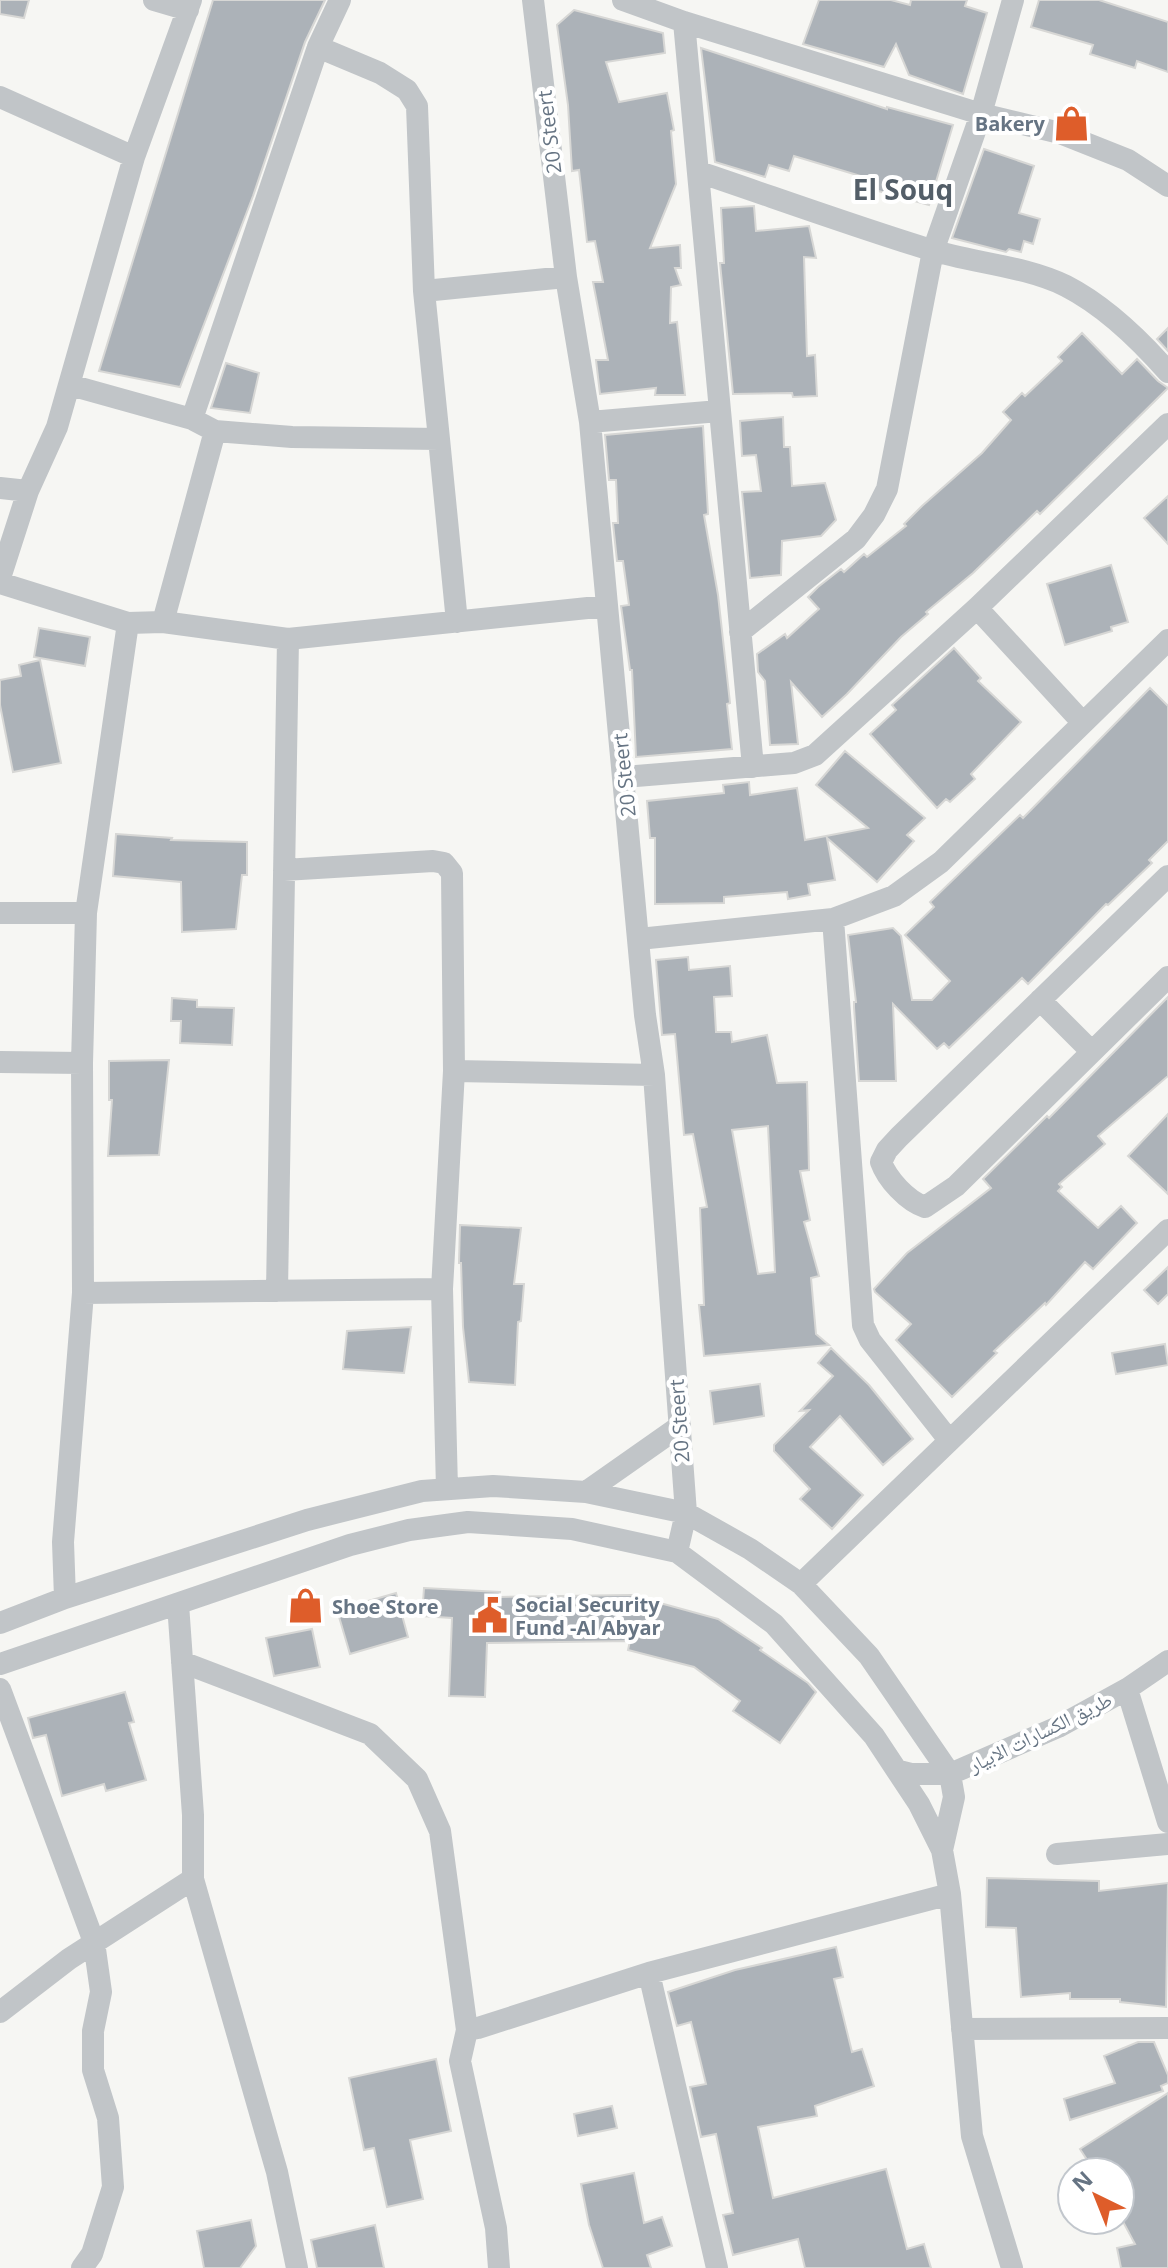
<svg xmlns="http://www.w3.org/2000/svg" width="1168" height="2268" font-family="'Open Sans','Noto Naskh Arabic',sans-serif">
<style>
.building{fill:#acb2b8;stroke:#d7d7d5;stroke-width:2;fill-rule:evenodd}
.lines{fill:none;stroke-linecap:round;stroke-linejoin:round}
.minor{stroke:#c1c5c8;stroke-width:22}
.labels{text-anchor:middle;dominant-baseline:central;stroke-width:8;stroke-linejoin:round;paint-order:stroke}
.poi-label{font-size:20px;font-weight:bold;fill:#667483;stroke:#fff;text-anchor:start}
.street-label{font-size:20px;fill:#667483;stroke:#fff}
.district-label{font-size:28px;font-weight:bold;fill:#535e68;stroke:#fff}
</style>
<rect width="100%" height="100%" fill="#f6f6f3"/>
<path class="building" d="M 0,0 L 29,0 L 24,18 L 0,14 Z
M 213,0 L 325,0 L 305,42 L 253,196 L 180,387 L 99,371 Z
M 819,0 L 891,0 L 910,5 L 911,0 L 967,0 L 965,6 L 987,13 L 963,94 L 909,75 L 896,44 L 884,67 L 803,44 Z
M 1039,0 L 1099,0 L 1168,22 L 1168,72 L 1137,61 L 1135,68 L 1090,54 L 1093,45 L 1031,27 Z
M 574,10 L 663,33 L 665,53 L 606,62 L 619,102 L 667,93 L 674,130 L 671,131 L 676,184 L 650,248 L 680,245 L 681,268 L 675,268 L 681,285 L 671,287 L 670,323 L 677,322 L 685,395 L 655,395 L 656,388 L 600,394 L 596,360 L 608,360 L 593,282 L 603,282 L 595,241 L 587,242 L 579,170 L 572,171 L 568,105 L 557,25 Z
M 701,48 L 887,109 L 887,107 L 953,125 L 929,205 L 864,187 L 867,178 L 794,156 L 789,171 L 769,165 L 765,177 L 715,162 Z
M 984,149 L 1034,166 L 1019,213 L 1040,219 L 1033,244 L 1024,241 L 1021,252 L 1009,249 L 1006,252 L 952,238 Z
M 754,206 L 756,231 L 809,226 L 816,258 L 804,257 L 807,356 L 815,355 L 817,396 L 793,397 L 792,393 L 733,394 L 720,263 L 724,263 L 721,208 Z
M 1168,328 L 1168,351 L 1157,339 Z
M 1082,333 L 1122,374 L 1137,359 L 1158,381 L 1168,388 L 1040,514 L 1037,511 L 973,573 L 926,612 L 928,614 L 901,637 L 847,694 L 822,717 L 791,682 L 798,744 L 770,745 L 765,681 L 758,672 L 757,654 L 785,634 L 787,638 L 819,609 L 808,597 L 818,587 L 841,569 L 844,572 L 864,554 L 867,557 L 906,526 L 904,524 L 922,506 L 982,453 L 1011,420 L 1003,412 L 1022,393 L 1025,396 L 1062,361 L 1058,357 Z
M 226,363 L 259,373 L 250,413 L 211,408 Z
M 783,417 L 784,447 L 790,447 L 792,486 L 825,483 L 836,520 L 821,536 L 782,541 L 781,575 L 750,578 L 742,492 L 761,491 L 756,455 L 742,456 L 740,421 Z
M 703,426 L 708,514 L 704,515 L 718,595 L 730,703 L 727,704 L 732,749 L 636,757 L 632,670 L 630,670 L 621,606 L 629,605 L 623,561 L 617,561 L 613,523 L 618,523 L 616,480 L 609,480 L 605,435 Z
M 1168,496 L 1168,544 L 1144,518 Z
M 1111,565 L 1128,622 L 1111,627 L 1112,631 L 1065,645 L 1047,584 Z
M 39,628 L 90,637 L 85,666 L 34,657 Z
M 954,648 L 981,678 L 978,681 L 1021,722 L 971,774 L 975,779 L 950,802 L 946,799 L 937,808 L 870,734 L 896,710 L 892,705 Z
M 40,660 L 61,763 L 13,772 L 0,705 L 0,680 L 21,676 L 19,665 Z
M 1150,688 L 1168,706 L 1168,841 L 1149,860 L 1152,863 L 1108,905 L 1106,904 L 1028,984 L 1022,978 L 949,1048 L 944,1043 L 937,1049 L 893,1004 L 896,1081 L 859,1081 L 854,1007 L 854,1002 L 856,1002 L 848,935 L 893,928 L 901,936 L 912,1000 L 932,1000 L 950,981 L 905,935 L 934,907 L 930,902 L 1020,815 L 1023,818 Z
M 845,751 L 925,818 L 907,835 L 914,841 L 877,882 L 827,838 L 835,880 L 808,884 L 810,895 L 788,899 L 787,892 L 724,897 L 724,903 L 655,904 L 655,838 L 650,838 L 647,801 L 724,793 L 723,785 L 749,782 L 750,795 L 797,788 L 805,840 L 868,828 L 816,785 Z
M 116,834 L 172,838 L 171,840 L 247,842 L 247,875 L 242,875 L 236,929 L 182,932 L 181,882 L 113,876 Z
M 688,957 L 689,970 L 730,966 L 732,996 L 714,997 L 716,1032 L 731,1032 L 732,1042 L 767,1035 L 777,1083 L 807,1082 L 809,1170 L 800,1171 L 810,1220 L 804,1222 L 819,1276 L 811,1278 L 816,1334 L 829,1345 L 704,1356 L 699,1305 L 704,1305 L 700,1208 L 707,1207 L 693,1134 L 684,1135 L 675,1034 L 662,1035 L 656,960 ZM 768,1126 L 775,1272 L 758,1274 L 732,1130 Z
M 1168,997 L 1168,1076 L 1098,1136 L 1105,1144 L 1059,1184 L 1062,1187 L 1058,1191 L 1098,1228 L 1121,1206 L 1137,1223 L 1093,1269 L 1085,1262 L 1046,1305 L 1045,1303 L 994,1351 L 997,1353 L 952,1397 L 896,1340 L 911,1324 L 875,1292 L 874,1289 L 907,1253 L 991,1188 L 983,1179 L 1047,1116 L 1049,1118 Z
M 172,998 L 197,1000 L 197,1007 L 234,1008 L 232,1045 L 180,1043 L 181,1021 L 171,1021 Z
M 169,1060 L 159,1155 L 108,1156 L 112,1100 L 109,1100 L 109,1061 Z
M 1168,1114 L 1168,1194 L 1128,1156 Z
M 460,1225 L 521,1228 L 514,1284 L 524,1284 L 521,1321 L 518,1322 L 515,1385 L 469,1382 L 463,1327 L 461,1263 L 459,1263 Z
M 1168,1267 L 1168,1294 L 1158,1304 L 1144,1290 Z
M 411,1327 L 404,1373 L 343,1369 L 347,1331 Z
M 1165,1344 L 1168,1365 L 1116,1374 L 1112,1353 Z
M 831,1348 L 869,1385 L 913,1439 L 883,1465 L 840,1416 L 810,1447 L 863,1495 L 832,1529 L 800,1499 L 810,1489 L 774,1451 L 774,1445 L 809,1410 L 800,1411 L 833,1376 L 818,1363 Z
M 760,1384 L 764,1416 L 714,1424 L 710,1391 Z
M 424,1588 L 500,1592 L 499,1597 L 631,1595 L 718,1619 L 762,1648 L 760,1650 L 808,1683 L 816,1692 L 780,1743 L 733,1711 L 740,1701 L 694,1667 L 628,1650 L 630,1641 L 487,1643 L 485,1697 L 449,1696 L 452,1618 L 422,1616 Z
M 396,1593 L 408,1637 L 350,1654 L 337,1610 Z
M 312,1629 L 320,1667 L 274,1676 L 266,1638 Z
M 125,1692 L 134,1722 L 129,1723 L 146,1780 L 106,1791 L 104,1784 L 62,1796 L 46,1735 L 33,1738 L 28,1718 Z
M 987,1878 L 1099,1881 L 1099,1891 L 1168,1883 L 1166,2007 L 1120,2002 L 1120,1999 L 1070,1999 L 1070,1993 L 1021,1997 L 1016,1928 L 986,1927 Z
M 836,1947 L 843,1977 L 834,1979 L 852,2052 L 862,2049 L 874,2086 L 815,2106 L 817,2116 L 758,2127 L 773,2198 L 886,2169 L 907,2249 L 924,2244 L 931,2268 L 805,2268 L 798,2239 L 733,2255 L 723,2215 L 733,2213 L 716,2134 L 701,2137 L 690,2087 L 706,2084 L 691,2022 L 677,2026 L 668,1992 L 735,1970 Z
M 1138,2042 L 1154,2042 L 1168,2075 L 1168,2083 L 1161,2086 L 1163,2091 L 1070,2120 L 1064,2099 L 1115,2083 L 1104,2056 Z
M 436,2059 L 451,2131 L 410,2140 L 423,2199 L 387,2207 L 374,2148 L 364,2150 L 349,2078 Z
M 1168,2093 L 1168,2268 L 1121,2268 L 1117,2248 L 1135,2244 L 1120,2216 L 1120,2172 L 1095,2172 L 1080,2149 Z
M 612,2106 L 617,2128 L 578,2136 L 574,2114 Z
M 634,2173 L 644,2223 L 662,2217 L 672,2246 L 647,2255 L 651,2268 L 603,2268 L 589,2225 L 581,2184 Z
M 251,2220 L 256,2246 L 240,2268 L 204,2268 L 197,2231 Z
M 375,2225 L 384,2268 L 317,2268 L 311,2240 Z"/>
<g class="lines">
<path class="minor" d="M 154,0 L 188,10
M 340,0 L 318,47 L 380,73 L 407,90 L 417,106 L 424,291 L 439,439
M 533,0 L 566,277 L 590,422 L 645,1015 L 654,1075 L 686,1513 L 677,1552
M 623,0 L 684,22 L 981,114 L 1060,133 L 1128,160 L 1168,186
M 684,22 L 753,767
M 0,97 L 134,157
M 699,172 C 776,198 853,226 931,250 C 974,263 1025,266 1066,286 C 1105,306 1139,339 1168,372
M 424,291 L 566,277
M 70,385 L 192,419 L 215,431 L 292,437 L 439,439 L 457,622
M 192,419 L 318,47
M 590,422 L 719,411
M 0,488 L 28,491
M 0,578 L 28,491 L 57,427 L 134,157 L 191,0
M 0,583 L 128,623
M 977,608 L 1083,723
M 163,622 L 215,431
M 740,632 L 856,539 L 874,515 L 887,489 L 933,251 L 981,114 L 1013,0
M 624,777 L 794,763 L 815,755 L 977,608 L 1168,424
M 1168,876 L 899,1137 L 887,1150 L 881,1162 C 887,1179 907,1201 925,1207 L 956,1186 L 1168,977
M 0,913 L 86,913 L 128,623 L 163,622 L 288,639 L 607,606
M 833,919 L 863,1325 L 870,1340 L 949,1440
M 639,939 L 833,919 L 894,896 L 941,862 L 1168,640
M 1040,1000 L 1092,1052
M 0,1062 L 82,1063
M 454,1071 L 654,1075
M 442,1289 L 447,1489
M 277,1291 L 288,639
M 83,1293 L 442,1289 L 454,1071 L 452,873 L 444,863 L 433,861 L 284,870
M 586,1492 L 680,1426
M 801,1584 L 1168,1230
M 65,1598 L 63,1542 L 83,1293 L 82,1063 L 86,913
M 0,1623 L 65,1598 L 307,1520 L 422,1491 L 493,1486 L 586,1492 L 686,1513 L 750,1549 L 801,1584 L 869,1656 L 950,1774 L 954,1797 L 942,1850
M 182,1662 L 370,1734 L 417,1779 L 440,1831 L 467,2030
M 0,1664 L 350,1545 L 409,1530 L 468,1522 L 572,1529 L 677,1552 L 774,1624 L 874,1736 L 919,1804 L 942,1850 L 950,1894 L 972,2136 L 1012,2268
M 0,1689 L 94,1942 L 101,1992 L 93,2031 L 93,2070 L 108,2118 L 113,2187 L 92,2254 L 82,2268
M 1127,1689 L 1168,1822
M 899,1771 L 911,1774 L 950,1774 L 1058,1727 L 1127,1689 L 1168,1661
M 1057,1854 L 1168,1844
M 193,1879 L 277,2172 L 297,2268
M 649,1973 L 717,2268
M 0,2012 L 69,1959 L 193,1879 L 193,1815 L 178,1604
M 962,2029 L 1168,2028
M 499,2268 L 496,2228 L 460,2061 L 467,2030 L 478,2028 L 649,1973 L 950,1894"/>
</g>
<defs>
<symbol id="shop-bare" viewBox="-9 -9 18 18"><path d="M-5-2.5h2.3a2.7 3.5 0 0 1 5.4 0H5L5.5 6h-11ZM-1.5-2.5h3a1.5 2.3 0 0 0-3 0Z" fill="#de5d2a" stroke="#fff" stroke-width="2.5" paint-order="stroke"/></symbol>
<symbol id="civic-bare" viewBox="-9 -9 18 18"><path d="M-.6-6.5H3V-4.5H.6V-3L4-1V1h2V6H-6V1h2V-1L-.6-3ZM-1.2 2.5V6h2.4V2.5Z" fill="#de5d2a" stroke="#fff" stroke-width="2.5" paint-order="stroke"/></symbol>
</defs>
<g fill-rule="evenodd">
<use href="#shop-bare" x="1046" y="98" width="51" height="51"/>
<use href="#shop-bare" x="280" y="1580" width="51" height="51"/>
<use href="#civic-bare" x="464" y="1590" width="51" height="51"/>
</g>
<g class="labels">
<g class="poi-label">
<text x="1045" y="123" text-anchor="end">Bakery</text>
<text x="515" y="1604">Social Security<tspan x="515" dy="23">Fund -Al Abyar</tspan></text>
<text x="332" y="1606">Shoe Store</text>
</g>
<g class="street-label">
<text transform="translate(549 132) rotate(-97)">20 Steert</text>
<text transform="translate(624 775) rotate(-96)">20 Steert</text>
<text transform="translate(679 1421) rotate(-94)">20 Steert</text>
<text transform="translate(1040 1732) rotate(-26)">طريق الكسارات الابيار</text>
</g>
<g class="district-label">
<text x="903" y="189">El Souq</text>
</g>
</g>
<g transform="translate(1096 2196) rotate(317)"><circle r="38" fill="#ffffff" stroke="#c2c7cd" stroke-width="2"/>
<path d="M0-6L14 30L0 20L-14 30Z" fill="#de5d2a"/>
<text y="-12" font-size="22" font-weight="bold" text-anchor="middle" fill="#667483">N</text>
</g>
</svg>
